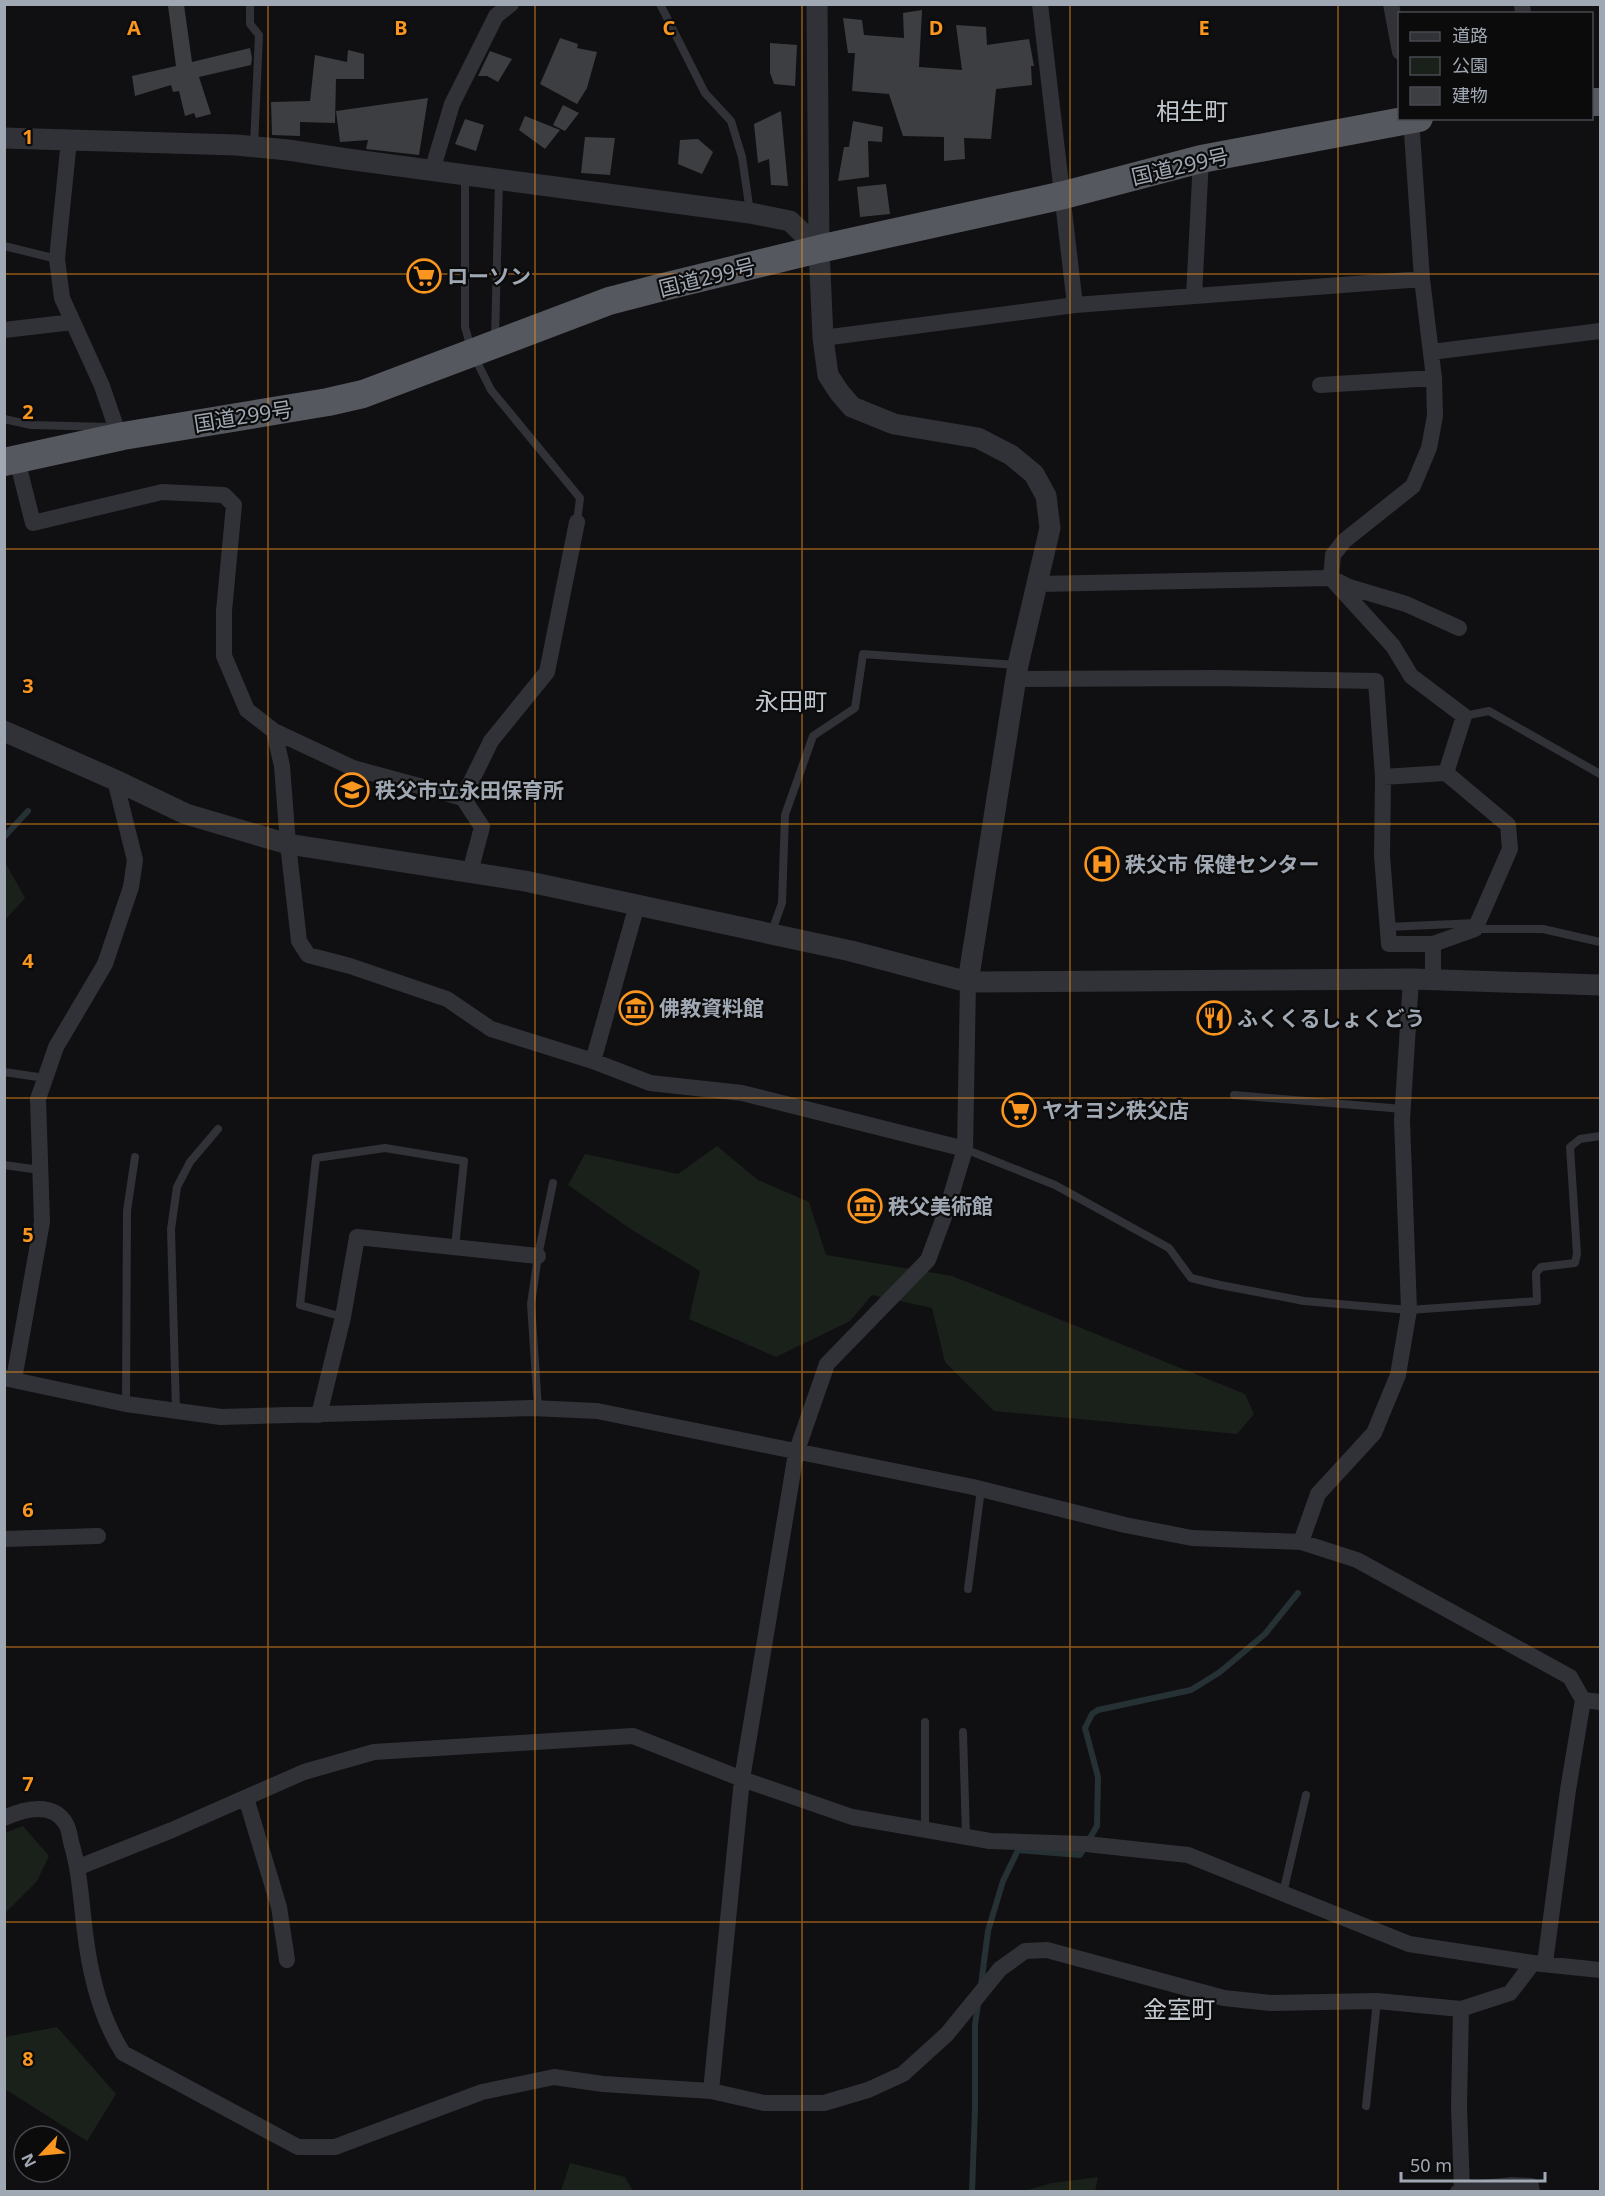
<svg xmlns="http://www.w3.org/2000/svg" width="1605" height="2196" font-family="'Noto Sans','Noto Sans JP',sans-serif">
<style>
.green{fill:#1a211a}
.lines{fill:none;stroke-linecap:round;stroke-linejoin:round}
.stream{stroke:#263135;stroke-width:6}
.building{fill:#3c3e42}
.service{stroke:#313237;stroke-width:8}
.minor{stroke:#313237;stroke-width:16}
.tertiary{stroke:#313237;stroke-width:21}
.trunk{stroke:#55585f;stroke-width:28}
.grid{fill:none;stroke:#fa961f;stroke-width:1.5;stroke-opacity:0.55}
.labels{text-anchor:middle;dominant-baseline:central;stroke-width:4.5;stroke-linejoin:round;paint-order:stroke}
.street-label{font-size:21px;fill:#a0a8b3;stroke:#0b0b0c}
.poi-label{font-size:21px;font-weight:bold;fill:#a0a8b3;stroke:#0b0b0c;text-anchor:start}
.quarter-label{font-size:24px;fill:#c1c7cf;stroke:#0b0b0c}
.grid-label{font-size:20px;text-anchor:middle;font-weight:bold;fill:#fa961f;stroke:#0b0b0c;stroke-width:4.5;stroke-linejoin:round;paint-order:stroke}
</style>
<rect width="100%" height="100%" fill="#101012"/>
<path class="green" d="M 5,862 L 25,898 L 5,920 L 4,920 Z
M 717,1146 L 758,1180 L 809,1202 L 826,1255 L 952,1276 L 1245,1394 L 1254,1414 L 1237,1434 L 994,1411 L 945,1362 L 932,1308 L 872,1295 L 850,1321 L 776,1357 L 689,1319 L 700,1271 L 632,1230 L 568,1185 L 585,1154 L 678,1174 Z
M 23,1826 L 49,1856 L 37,1881 L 5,1913 L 5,1833 Z
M 57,2027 L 116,2094 L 87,2141 L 5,2089 L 5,2037 Z
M 570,2163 L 625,2177 L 633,2191 L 561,2191 Z
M 1098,2177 L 1095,2191 L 1024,2191 L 1052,2183 Z"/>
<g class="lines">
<path class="stream" d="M 4,837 L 28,811
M 981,1985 L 988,1931 L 1003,1881 L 1018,1850 L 1080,1855 L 1097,1826 L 1098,1777 L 1085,1728 L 1092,1714 L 1098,1710 L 1191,1690 L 1220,1672 L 1265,1634 L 1298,1593
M 972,2192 L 975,2109 L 975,2025 L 978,2004"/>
</g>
<path class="building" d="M 184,5 L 192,62 L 250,48 L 252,58 L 251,65 L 199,77 L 211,114 L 196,118 L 194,113 L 185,116 L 179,91 L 173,92 L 171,85 L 135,96 L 132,76 L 176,66 L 168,6 Z
M 922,10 L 919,67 L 962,70 L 956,25 L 986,27 L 987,45 L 1029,39 L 1034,66 L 1031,66 L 1032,85 L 996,89 L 991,139 L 964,138 L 965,159 L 944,161 L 944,137 L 903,136 L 889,94 L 852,91 L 855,53 L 848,53 L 843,18 L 862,20 L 864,35 L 904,38 L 903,13 Z
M 560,38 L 578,44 L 577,48 L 597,52 L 587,88 L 577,104 L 540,84 Z
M 770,43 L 797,45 L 795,86 L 774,84 L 770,73 Z
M 348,50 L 364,54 L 364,79 L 336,79 L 335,123 L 300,122 L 300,136 L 272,135 L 271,102 L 310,101 L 315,55 L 347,62 Z
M 490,51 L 512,59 L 498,82 L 487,76 L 478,76 Z
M 428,98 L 419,155 L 366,149 L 368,140 L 340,142 L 336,111 Z
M 563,105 L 579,113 L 565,131 L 553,125 Z
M 781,111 L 788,186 L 771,185 L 769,159 L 758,163 L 754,124 Z
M 525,116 L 560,130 L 545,149 L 519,130 Z
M 465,119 L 484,125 L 476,151 L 455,144 Z
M 853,121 L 883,127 L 882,142 L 868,141 L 869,177 L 838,181 L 844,147 L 849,147 Z
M 585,137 L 615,138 L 610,175 L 581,173 Z
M 698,139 L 713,152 L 702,174 L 678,164 L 680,140 Z
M 886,184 L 890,214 L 860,217 L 857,187 Z"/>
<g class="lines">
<path class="service" d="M 250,4 L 250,24 L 259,35 L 254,146
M 660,4 L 705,93 L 731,121 L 742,157 L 750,212
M 465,176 L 465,327 L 472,352 L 491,390 L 580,498 L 577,522
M 4,246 L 57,259
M 495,338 L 499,180
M 4,419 L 31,425 L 110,427
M 1464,716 L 1489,711 L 1600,774
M 1387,927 L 1476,923
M 1475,929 L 1543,929 L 1600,942
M 771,934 L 782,903 L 785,815 L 813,736 L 855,708 L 863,654 L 1017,665
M 4,1072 L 45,1078
M 1234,1095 L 1403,1109
M 965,1149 L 1055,1185 L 1169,1248 L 1191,1278 L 1220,1285 L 1304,1301 L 1409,1310 L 1537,1301 L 1536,1273 L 1541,1267 L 1575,1263 L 1577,1254 L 1570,1147 L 1580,1139 L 1600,1136
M 4,1165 L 40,1170
M 343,1317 L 300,1305 L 316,1158 L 385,1148 L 464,1161 L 455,1247
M 126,1404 L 127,1211 L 135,1157
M 538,1408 L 531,1304 L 538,1256 L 553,1183
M 176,1411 L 171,1229 L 177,1187 L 190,1162 L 218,1129
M 968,1589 L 981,1489
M 963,1732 L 966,1837
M 925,1830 L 925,1722
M 1283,1893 L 1306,1795
M 1366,2106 L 1377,2001"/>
<path class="minor" d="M 1040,4 L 1075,305
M 1391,4 L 1400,52
M 1522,4 L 1523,14
M 1411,118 L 1422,279 L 1434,378 L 1435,416 L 1429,448 L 1413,486 L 1344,541 L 1333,555 L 1331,578 L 1393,646 L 1411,676 L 1464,716 L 1446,773 L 1508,825 L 1510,849 L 1475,929 L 1433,944 L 1433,980
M 69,140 L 57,259 L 62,298 L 102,386 L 116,427 L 123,436
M 432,171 L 452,104 L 496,16 L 511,4
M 1194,296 L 1201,159
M 4,330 L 73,322
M 823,338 L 1075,305 L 1422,279
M 1431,352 L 1600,331
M 1320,385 L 1434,378
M 17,460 L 33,523 L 162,492 L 224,495 L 234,505 L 224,611 L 224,656 L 247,710 L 274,731 L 282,766 L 288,844 L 299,941 L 308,955 L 350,966 L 447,999 L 491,1029 L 593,1061 L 650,1083 L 742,1093 L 965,1149
M 1037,584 L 1331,578 L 1349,587 L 1406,604 L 1459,628
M 1015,679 L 1215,678 L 1376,681 L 1383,777 L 1382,856 L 1389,944 L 1433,944
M 274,731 L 353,768 L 463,798 L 482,827 L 470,872
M 1383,777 L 1446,773
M 463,798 L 491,741 L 547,672 L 577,522
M 593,1061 L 637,905
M 4,1378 L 126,1404 L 221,1417 L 532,1408 L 597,1411 L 973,1487 L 1125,1525 L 1192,1538 L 1301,1542 L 1357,1560 L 1570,1677 L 1583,1700 L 1568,1790 L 1545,1963
M 14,1379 L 42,1222 L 38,1099 L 56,1047 L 105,964 L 131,887 L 135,860 L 115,780
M 319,1415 L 343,1317 L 357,1237 L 538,1256
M 4,1539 L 98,1536
M 1301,1542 L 1318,1494 L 1374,1433 L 1398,1375 L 1409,1310 L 1402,1120 L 1411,979
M 1583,1700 L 1600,1702
M 246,1798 L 279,1907 L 287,1960
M 4,1818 C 24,1809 53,1801 66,1824 C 69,1829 70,1837 71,1842 C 80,1872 81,1901 85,1932 C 90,1975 100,2017 123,2053 L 298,2147 L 335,2147 L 482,2092 L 554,2077 L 603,2084 L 711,2091 L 764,2103 L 824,2103 L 868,2090 L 903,2074 L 947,2034 L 1000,1969 L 1025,1951 L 1047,1950 L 1224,1998 L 1271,2003 L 1377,2001 L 1461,2009 L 1510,1993 L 1533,1963
M 79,1867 L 172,1830 L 304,1772 L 374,1752 L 633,1736 L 742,1779 L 852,1817 L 990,1841 L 1086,1844 L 1188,1855 L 1409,1944 L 1533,1963 L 1600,1970
M 711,2091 L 742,1779 L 796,1453 L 827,1364 L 928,1260 L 947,1209 L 965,1149 L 968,982
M 1462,2190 L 1512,2185 L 1531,2186 L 1532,2192
M 1458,2192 L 1462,2190 L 1459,2107 L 1461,2009"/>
<path class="tertiary" d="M 817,4 L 819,249 L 823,338 L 828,375 L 839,392 L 852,407 L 894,424 L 978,438 L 1011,455 L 1034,474 L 1046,496 L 1050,528 L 1018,665 L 968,982
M 4,138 L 236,145 L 288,150 L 347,159 L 750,213 L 790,221 L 819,249
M 4,731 L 115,780 L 186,814 L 288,844 L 525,881 L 851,951 L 968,982 L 1411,979 L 1600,985"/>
<path class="trunk" d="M 1592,102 L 1600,102
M 4,462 L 123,436 L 328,402 L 363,394 L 609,301 L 659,288 L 819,249 L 1064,195 L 1201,159 L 1419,118"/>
</g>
<path class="grid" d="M 268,4 L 268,2192M 535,4 L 535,2192M 802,4 L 802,2192M 1070,4 L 1070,2192M 1338,4 L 1338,2192M 4,274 L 1600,274M 4,549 L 1600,549M 4,824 L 1600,824M 4,1098 L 1600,1098M 4,1372 L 1600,1372M 4,1647 L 1600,1647M 4,1922 L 1600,1922"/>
<defs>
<symbol id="supermarket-ring" viewBox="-11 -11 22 22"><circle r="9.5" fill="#0b0b0c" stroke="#fa961f" stroke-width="1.5"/><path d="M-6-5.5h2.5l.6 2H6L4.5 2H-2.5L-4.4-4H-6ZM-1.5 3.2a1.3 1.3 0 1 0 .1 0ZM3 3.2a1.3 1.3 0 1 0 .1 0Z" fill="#fa961f"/></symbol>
<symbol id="school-ring" viewBox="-11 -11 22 22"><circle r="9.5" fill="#0b0b0c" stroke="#fa961f" stroke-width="1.5"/><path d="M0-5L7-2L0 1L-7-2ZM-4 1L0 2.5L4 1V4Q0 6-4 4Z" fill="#fa961f"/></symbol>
<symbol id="hospital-ring" viewBox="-11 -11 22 22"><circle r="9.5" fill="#0b0b0c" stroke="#fa961f" stroke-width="1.5"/><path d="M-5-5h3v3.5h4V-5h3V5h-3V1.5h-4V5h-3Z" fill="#fa961f"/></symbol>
<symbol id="museum-ring" viewBox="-11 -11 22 22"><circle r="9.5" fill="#0b0b0c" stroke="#fa961f" stroke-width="1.5"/><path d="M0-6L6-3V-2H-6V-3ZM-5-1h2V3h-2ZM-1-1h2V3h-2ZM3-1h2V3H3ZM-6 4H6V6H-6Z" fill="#fa961f"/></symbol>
<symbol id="restaurant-ring" viewBox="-11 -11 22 22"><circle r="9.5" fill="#0b0b0c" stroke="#fa961f" stroke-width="1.5"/><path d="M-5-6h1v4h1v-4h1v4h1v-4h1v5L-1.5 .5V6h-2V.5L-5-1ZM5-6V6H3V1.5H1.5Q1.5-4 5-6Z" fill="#fa961f"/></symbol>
</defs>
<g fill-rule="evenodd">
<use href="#supermarket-ring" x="405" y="257" width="38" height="38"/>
<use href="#school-ring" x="333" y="771" width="38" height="38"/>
<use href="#hospital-ring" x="1083" y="845" width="38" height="38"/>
<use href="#museum-ring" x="617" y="989" width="38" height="38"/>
<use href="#restaurant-ring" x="1195" y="999" width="38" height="38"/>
<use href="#supermarket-ring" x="1000" y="1091" width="38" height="38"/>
<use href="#museum-ring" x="846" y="1187" width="38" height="38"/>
</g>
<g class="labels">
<g class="street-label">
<text transform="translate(1180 166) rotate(-13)">国道299号</text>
<text transform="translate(707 277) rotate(-14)">国道299号</text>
<text transform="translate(243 416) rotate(-9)">国道299号</text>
</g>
<g class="poi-label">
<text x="447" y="276">ローソン</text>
<text x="375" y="790">秩父市立永田保育所</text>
<text x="1125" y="864">秩父市 保健センター</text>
<text x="659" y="1008">佛教資料館</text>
<text x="1237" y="1018">ふくくるしょくどう</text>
<text x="1042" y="1110">ヤオヨシ秩父店</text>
<text x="888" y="1206">秩父美術館</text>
</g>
<g class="quarter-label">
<text x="1192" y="110">相生町</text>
<text x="791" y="700">永田町</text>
<text x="1179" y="2008">金室町</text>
</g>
</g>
<g class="grid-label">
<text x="134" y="35">A</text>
<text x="401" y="35">B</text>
<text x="669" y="35">C</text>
<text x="936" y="35">D</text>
<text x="1204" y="35">E</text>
<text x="28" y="144">1</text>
<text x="28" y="419">2</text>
<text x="28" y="693">3</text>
<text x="28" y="968">4</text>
<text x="28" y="1242">5</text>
<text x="28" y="1517">6</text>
<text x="28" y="1791">7</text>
<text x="28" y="2066">8</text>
</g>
<rect width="1605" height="2196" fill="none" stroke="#a0a8b3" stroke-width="12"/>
<rect x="1398" y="12" width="195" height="108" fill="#0b0b0c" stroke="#474a4f" stroke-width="1.5"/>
<rect x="1410" y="32" width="30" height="9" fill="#313237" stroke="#474a4f" stroke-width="1.5"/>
<text x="1452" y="42" font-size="18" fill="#a0a8b3">道路</text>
<rect x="1410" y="57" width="30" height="18" fill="#1a211a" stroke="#474a4f" stroke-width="1.5"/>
<text x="1452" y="72" font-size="18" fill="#a0a8b3">公園</text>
<rect x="1410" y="87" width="30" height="18" fill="#3c3e42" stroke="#474a4f" stroke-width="1.5"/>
<text x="1452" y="102" font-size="18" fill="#a0a8b3">建物</text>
<g transform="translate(42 2154) rotate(244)"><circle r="28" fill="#0b0b0c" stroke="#474a4f" stroke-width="1.5"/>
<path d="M0-4.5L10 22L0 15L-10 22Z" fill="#fa961f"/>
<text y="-9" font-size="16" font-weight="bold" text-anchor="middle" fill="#a0a8b3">N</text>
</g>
<path d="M1401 2172v9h144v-9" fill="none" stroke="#a0a8b3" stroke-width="3"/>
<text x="1410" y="2172" font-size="18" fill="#a0a8b3" stroke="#0b0b0c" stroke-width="4.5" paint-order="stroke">50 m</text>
</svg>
